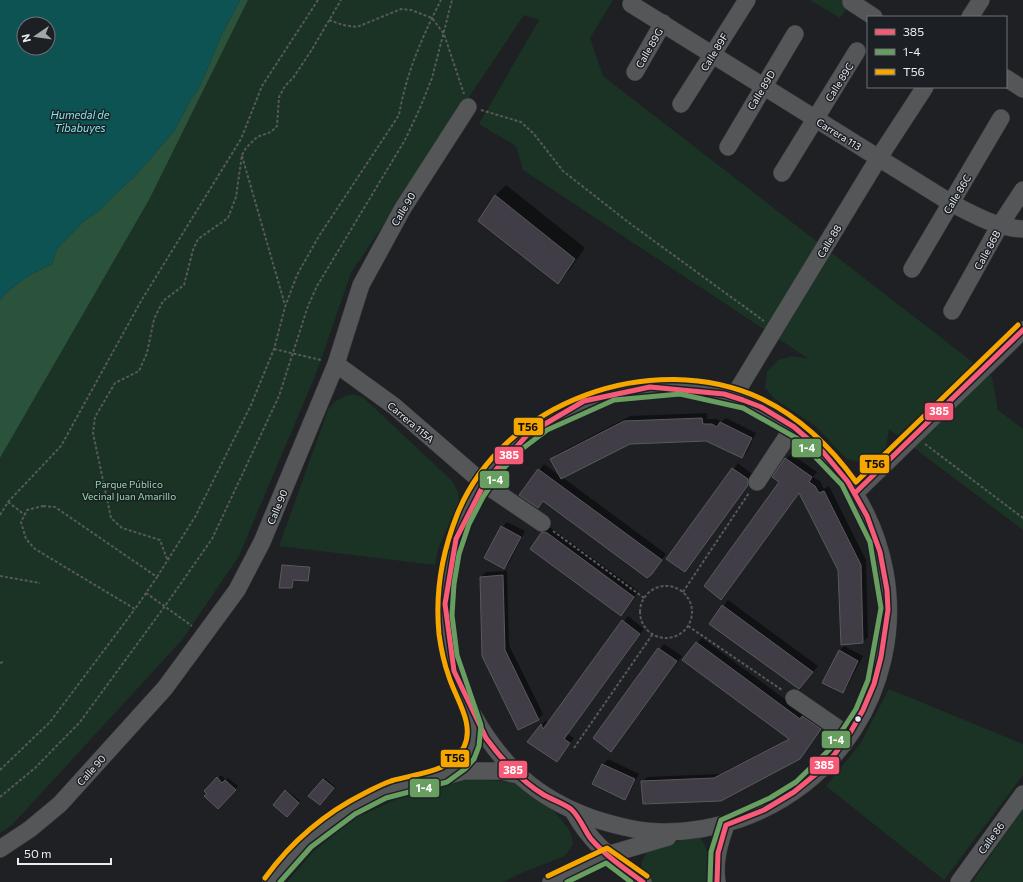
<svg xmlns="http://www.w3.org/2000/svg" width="1023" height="882" font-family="Commissioner,sans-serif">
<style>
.green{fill:#1a3324}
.forest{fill:#2b523a}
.water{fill:#0e5354;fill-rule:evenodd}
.shadow{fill:#0007}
.building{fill:#403d46;stroke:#5a5a5d}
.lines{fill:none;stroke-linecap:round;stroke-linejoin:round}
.minor-casing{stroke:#393b3d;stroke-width:18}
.path{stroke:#57595b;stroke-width:2;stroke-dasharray:3 2;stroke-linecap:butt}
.minor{stroke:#545658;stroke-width:17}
.bus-1-casing{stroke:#1c2025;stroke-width:8}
.bus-2-casing{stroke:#1c2025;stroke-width:8}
.bus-3-casing{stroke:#1c2025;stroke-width:8}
.bus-1{stroke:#f75a77;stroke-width:5}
.bus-2{stroke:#689e5f;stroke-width:5}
.bus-3{stroke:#f7a600;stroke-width:5}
.bus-dot{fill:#eaedf0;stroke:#1c2025;stroke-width:1.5}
.labels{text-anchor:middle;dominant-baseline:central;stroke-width:3;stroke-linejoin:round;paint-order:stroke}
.street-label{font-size:10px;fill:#eaedf0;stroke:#1c2025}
.park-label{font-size:10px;fill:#92daac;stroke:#1c2025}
.water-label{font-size:11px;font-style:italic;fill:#81e9eb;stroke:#1c2025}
.line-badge{stroke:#1c2025;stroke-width:1.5}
.badge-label{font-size:11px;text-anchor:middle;font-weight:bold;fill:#fff}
.pale-badge-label{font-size:11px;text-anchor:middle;font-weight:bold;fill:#111}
</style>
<rect width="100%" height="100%" fill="#1e2023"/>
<path class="green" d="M 248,0 L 613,0 L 590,38 L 603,76 L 992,377 L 998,410 L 1023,429 L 1023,530 L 889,429 L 886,447 L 877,458 L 859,462 L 847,459 L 814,425 L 775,399 L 765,388 L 767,372 L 778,360 L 792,356 L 809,359 L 523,170 L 516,146 L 479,124 L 539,20 L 524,15 L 351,273 L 317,371 L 239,556 L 182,640 L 12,825 L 0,833 L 0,458 L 149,200 Z
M 810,0 L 852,0 L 840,18 Z
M 352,394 L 363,397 L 453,482 L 458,492 L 459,502 L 438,549 L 435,565 L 279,546 L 328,410 C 334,400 341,398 352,394 Z
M 889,689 L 1023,744 L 1023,775 L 944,880 L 826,786 L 860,744 Z
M 474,779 L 513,782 L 555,812 L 570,831 L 573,844 L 565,856 L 526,871 L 503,882 L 287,882 L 313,852 L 351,820 L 408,794 L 435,784 Z
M 1023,809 L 1023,882 L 972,882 Z
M 699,836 C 710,851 710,865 709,882 L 651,882 L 642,873 L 642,861 L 649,849 Z"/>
<path class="forest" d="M 240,0 L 248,0 L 149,200 L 0,458 L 0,300 C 12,285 35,271 52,264 L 57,249 L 84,221 L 100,210 L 111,198 L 135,176 L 174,131 L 191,99 L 199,88 L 222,34 Z"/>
<path class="water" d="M 0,0 L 240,0 L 222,34 L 199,88 L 191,99 L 174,131 L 135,176 L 111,198 L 100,210 L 84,221 L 57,249 L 52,264 C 35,271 12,285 0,300 ZM 24,24 L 48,24 L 48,48 L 24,48 Z"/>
<path class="shadow" d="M 506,185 L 585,248 L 568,272 L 558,282 L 479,221 L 496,195 Z
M 707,413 L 707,419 L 717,419 L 721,422 L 726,418 L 756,433 L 747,452 L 742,457 L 706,440 L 630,443 L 562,477 L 666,554 L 652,572 L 544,501 L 538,507 L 521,495 L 544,464 L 561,477 L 552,459 L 557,454 L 630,416 Z
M 791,454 L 817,472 L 813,477 L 820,481 L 824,489 L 829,486 L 866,560 L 868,637 L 863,642 L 839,570 L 800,492 L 721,599 L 781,482 L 786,459 Z
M 738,463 L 752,474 L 752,479 L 685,571 L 667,559 Z
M 507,522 L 525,531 L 509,563 L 504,568 L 502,527 Z
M 547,528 L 551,528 L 638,591 L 621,614 L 542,534 Z
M 284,565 L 310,566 L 309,579 L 294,579 L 292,587 L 283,566 Z
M 507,571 L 509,645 L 543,714 L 538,719 L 483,656 L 481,577 L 486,572 Z
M 728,600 L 818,666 L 799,688 L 711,623 Z
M 628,616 L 644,629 L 568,734 L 574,738 L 557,761 L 529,741 L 546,720 L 548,724 Z
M 702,638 L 805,714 L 825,723 L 799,759 L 643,803 L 642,782 L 647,777 L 720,774 L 789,738 L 697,643 Z
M 664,644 L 682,656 L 611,751 L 594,738 Z
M 844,646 L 863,656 L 847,687 L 842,692 L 839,651 Z
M 608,759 L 639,774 L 629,793 L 624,799 L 594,784 L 603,764 Z
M 221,775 L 226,780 L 228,778 L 238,786 L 218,808 L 206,791 Z
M 325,778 L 335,787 L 320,804 L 310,796 Z
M 287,790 L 300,801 L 287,816 L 275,805 Z"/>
<path class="building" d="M 495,195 L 575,259 L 558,284 L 478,221 Z
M 702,418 L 703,424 L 712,424 L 717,427 L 720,422 L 752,438 L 742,458 L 706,441 L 630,444 L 561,479 L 550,459 L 624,421 Z
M 785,458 L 812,477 L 809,482 L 815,486 L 819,493 L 824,491 L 861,565 L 863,643 L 841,645 L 838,570 L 799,493 L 721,600 L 704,586 L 779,482 L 772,477 Z
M 732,468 L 748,479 L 748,485 L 685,572 L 666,559 Z
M 538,469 L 662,560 L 652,574 L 647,578 L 543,501 L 538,508 L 519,495 Z
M 501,526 L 521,537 L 504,569 L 484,558 Z
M 546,532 L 634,597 L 621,616 L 530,549 L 541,533 Z
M 282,565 L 310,567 L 308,581 L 293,580 L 292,588 L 279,588 Z
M 503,575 L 505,650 L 539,720 L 518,730 L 482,656 L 480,577 Z
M 722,605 L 813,672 L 799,689 L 709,624 Z
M 622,620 L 640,634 L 564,739 L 570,743 L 557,762 L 527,742 L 541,724 L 543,729 Z
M 696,642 L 800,719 L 802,716 L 821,729 L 800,759 L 721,801 L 643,804 L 641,781 L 714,778 L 789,739 L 682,660 Z
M 658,648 L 677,661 L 611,752 L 593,738 Z
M 839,650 L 858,661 L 843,693 L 822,683 Z
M 602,764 L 635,779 L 625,800 L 592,784 Z
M 217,777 L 222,783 L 225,780 L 236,790 L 218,809 L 204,796 L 207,794 L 204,791 Z
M 323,779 L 334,788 L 320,805 L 308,796 Z
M 285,790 L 299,803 L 287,817 L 273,805 Z"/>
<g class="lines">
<defs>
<path id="minor" d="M 851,2 L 874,17
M 631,4 L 951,203 C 974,215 997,228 1023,229
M 970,17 L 981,0
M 635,72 L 663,23
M 1006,78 L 1023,89
M 681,104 L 747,0
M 728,147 L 795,34
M 782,173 L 857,51
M 912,269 L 1001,118
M 952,311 L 1000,225 L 1023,190
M 336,364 L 394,406 L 483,483 L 542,523
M 734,396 L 878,159 L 925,87
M 757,482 L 794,426
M 855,493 L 1023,330
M 794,698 L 849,736
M 447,774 C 461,764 472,752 474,733 C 476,715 465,701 459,685 C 454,674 451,661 449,649 C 432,564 469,472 542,424 C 594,390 658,377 718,392 C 834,422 910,541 883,659 C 859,763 769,831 664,832 C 639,832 616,826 592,818 C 536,798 502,766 473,715
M 573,811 C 591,844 614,860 643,882
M 0,849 L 30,829 L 60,804 L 165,688 L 237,590 L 262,542 L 336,364 L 361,285 L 403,208 L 468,107
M 271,882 L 280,868 L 327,824 L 384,792 L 464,771 L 501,771 L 518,775
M 551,882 L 607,855 L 668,837
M 717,882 C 714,862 719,844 726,825
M 959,882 L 1023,794"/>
</defs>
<use href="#minor" class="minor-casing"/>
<path class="path" d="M 329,20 L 343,25 L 357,27 L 401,9 L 411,10 L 432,18 L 444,34 L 464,94
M 481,110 L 521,122 L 534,134 L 563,171 L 628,222 L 764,321
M 242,156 L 285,305
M 274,349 L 321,360
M 925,444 L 1023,518
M 8,502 L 25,515
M 43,506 L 55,507 L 157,577 L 135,609 L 35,549 L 26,539 L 21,522 L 27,510 Z
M 0,515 L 8,502 L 61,446 L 141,301 L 241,139 L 262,86 L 318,0
M 553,531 L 644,598
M 167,559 L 160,540 L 122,528 L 111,518 L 93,433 L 95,417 L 115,383 L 139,371 L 147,353 L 154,319 L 163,301 L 184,285 L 193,250 L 198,239 L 228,218 L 236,197 L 242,155 L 246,148 L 257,137 L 271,132 L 277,126 L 279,97 L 285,86 L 293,78 L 311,51 L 341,0
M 0,576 L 40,583
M 157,577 L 195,517 L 251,405 L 274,349 L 285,307 L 297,275 L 319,236 L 399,115 C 406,74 422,37 441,0
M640 612a26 26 0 1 1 52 0a26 26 0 1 1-52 0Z
M 683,592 L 749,493
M 146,593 L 192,626
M 688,626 L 782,690
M 0,663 L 3,662
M 574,748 L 652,635
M 0,770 L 50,722 L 135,609
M 0,797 L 35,768 L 80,722 L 165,606 L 212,539 L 279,396 L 308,306 L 317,286 L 405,140 L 420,108 L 432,78 L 452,0"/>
<use href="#minor" class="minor"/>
<defs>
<path id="bus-1" d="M 855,493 L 1023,330
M 643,882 C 625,869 606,856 591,839 C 584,830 580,817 571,809 C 563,803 553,800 544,795 C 521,781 502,760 486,738 L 454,671 L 445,604 L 456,539 L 485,482 L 528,434 L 584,401 L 650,387 L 724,394 L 743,400 L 761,407 L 794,427 L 823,452 L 848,482 L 867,516 L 880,552 L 887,590 L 888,610 L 881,657 L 874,684 L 863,710 L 850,733 L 834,755 L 816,774 L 794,792 L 764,810 L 726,825 L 718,853 L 717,882"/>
<path id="bus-2" d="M 280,882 L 311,847 L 355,814 L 386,798 L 447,782 L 465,769 L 474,759 L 479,746 L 481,725 L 457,655 L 452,615 L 454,584 L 459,554 L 469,524 L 483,497 L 500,472 L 522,449 L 547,430 L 614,400 L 680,394 L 743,408 L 798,439 L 842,485 L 870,542 L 881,608 L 868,680 L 856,709 L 830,749 L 796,782 L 770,798 L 721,820 L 711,852 L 710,882
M 567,882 L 606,863 L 631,882"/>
<path id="bus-3" d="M 548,876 L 607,848 L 647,876
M 265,878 C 291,842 325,813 365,793 C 373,789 382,784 391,781 C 417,773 450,773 464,747 C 475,724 456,699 449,677 C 444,663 441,649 439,634 C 435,594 442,553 457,515 C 502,401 653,348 762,399 C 801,418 831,447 856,482 L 1018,325"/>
</defs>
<use href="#bus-1" class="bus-1-casing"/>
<use href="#bus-2" class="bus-2-casing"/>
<use href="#bus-3" class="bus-3-casing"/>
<use href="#bus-1" class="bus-1"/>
<use href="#bus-2" class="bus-2"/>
<use href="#bus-3" class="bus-3"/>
</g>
<circle class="bus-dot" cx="858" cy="719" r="3.5"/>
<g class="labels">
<g class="street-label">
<text transform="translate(649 48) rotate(-60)">Calle 89G</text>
<text transform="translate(714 52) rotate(-58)">Calle 89F</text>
<text transform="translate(839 82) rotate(-58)">Calle 89C</text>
<text transform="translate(761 90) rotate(-59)">Calle 89D</text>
<text transform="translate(839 134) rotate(32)">Carrera 113</text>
<text transform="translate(957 194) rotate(-59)">Calle 86C</text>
<text transform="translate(403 209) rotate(-59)">Calle 90</text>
<text transform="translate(829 241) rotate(-59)">Calle 88</text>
<text transform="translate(987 250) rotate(-61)">Calle 86B</text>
<text transform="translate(411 422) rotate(40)">Carrera 115A</text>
<text transform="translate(277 507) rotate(-67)">Calle 90</text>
<text transform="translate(91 770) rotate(-48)">Calle 90</text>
<text transform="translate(991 838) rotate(-54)">Calle 86</text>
</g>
<g class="park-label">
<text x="129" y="484">Parque Público<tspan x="129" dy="12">Vecinal Juan Amarillo</tspan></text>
</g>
<g class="water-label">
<text x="80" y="114">Humedal de<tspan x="80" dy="13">Tibabuyes</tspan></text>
</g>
</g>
<g class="line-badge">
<rect x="924" y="402" width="30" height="19" rx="4" fill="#f75a77"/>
<rect x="513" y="417" width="31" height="19" rx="4" fill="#f7a600"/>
<rect x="791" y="438" width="31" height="20" rx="4" fill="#689e5f"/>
<rect x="494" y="446" width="30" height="19" rx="4" fill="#f75a77"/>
<rect x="859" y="454" width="31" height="20" rx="4" fill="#f7a600"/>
<rect x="479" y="470" width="31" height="19" rx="4" fill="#689e5f"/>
<rect x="821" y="730" width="30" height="19" rx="4" fill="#689e5f"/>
<rect x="440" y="749" width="30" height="19" rx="4" fill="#f7a600"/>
<rect x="809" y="756" width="31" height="19" rx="4" fill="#f75a77"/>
<rect x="498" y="760" width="30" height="19" rx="4" fill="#f75a77"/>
<rect x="409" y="778" width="31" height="20" rx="4" fill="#689e5f"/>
</g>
<g class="badge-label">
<text x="939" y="415">385</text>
<text x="807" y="452">1-4</text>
<text x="509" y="459">385</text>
<text x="495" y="484">1-4</text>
<text x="836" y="744">1-4</text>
<text x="824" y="769">385</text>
<text x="513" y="774">385</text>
<text x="424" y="792">1-4</text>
</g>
<g class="pale-badge-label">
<text x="528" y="431">T56</text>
<text x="875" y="468">T56</text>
<text x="455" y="762">T56</text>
</g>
<rect x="867" y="16" width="140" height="72" fill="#1c2025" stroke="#6e7276"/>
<rect x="875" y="29" width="20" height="6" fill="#f75a77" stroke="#6e7276"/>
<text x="903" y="36" font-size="12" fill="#eaedf0">385</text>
<rect x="875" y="49" width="20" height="6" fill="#689e5f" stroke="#6e7276"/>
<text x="903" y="56" font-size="12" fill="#eaedf0">1-4</text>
<rect x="875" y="69" width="20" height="6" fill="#f7a600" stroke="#6e7276"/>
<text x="903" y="76" font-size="12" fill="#eaedf0">T56</text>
<g transform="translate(36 36) rotate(257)"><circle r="19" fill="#1c2025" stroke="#6e7276"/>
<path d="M0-3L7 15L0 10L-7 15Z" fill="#a3a5a8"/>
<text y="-6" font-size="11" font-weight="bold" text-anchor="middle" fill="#eaedf0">N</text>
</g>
<path d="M18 858v6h93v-6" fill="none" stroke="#eaedf0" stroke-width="2"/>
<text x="24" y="858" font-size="12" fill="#eaedf0" stroke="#1c2025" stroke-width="3" paint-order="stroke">50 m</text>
</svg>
